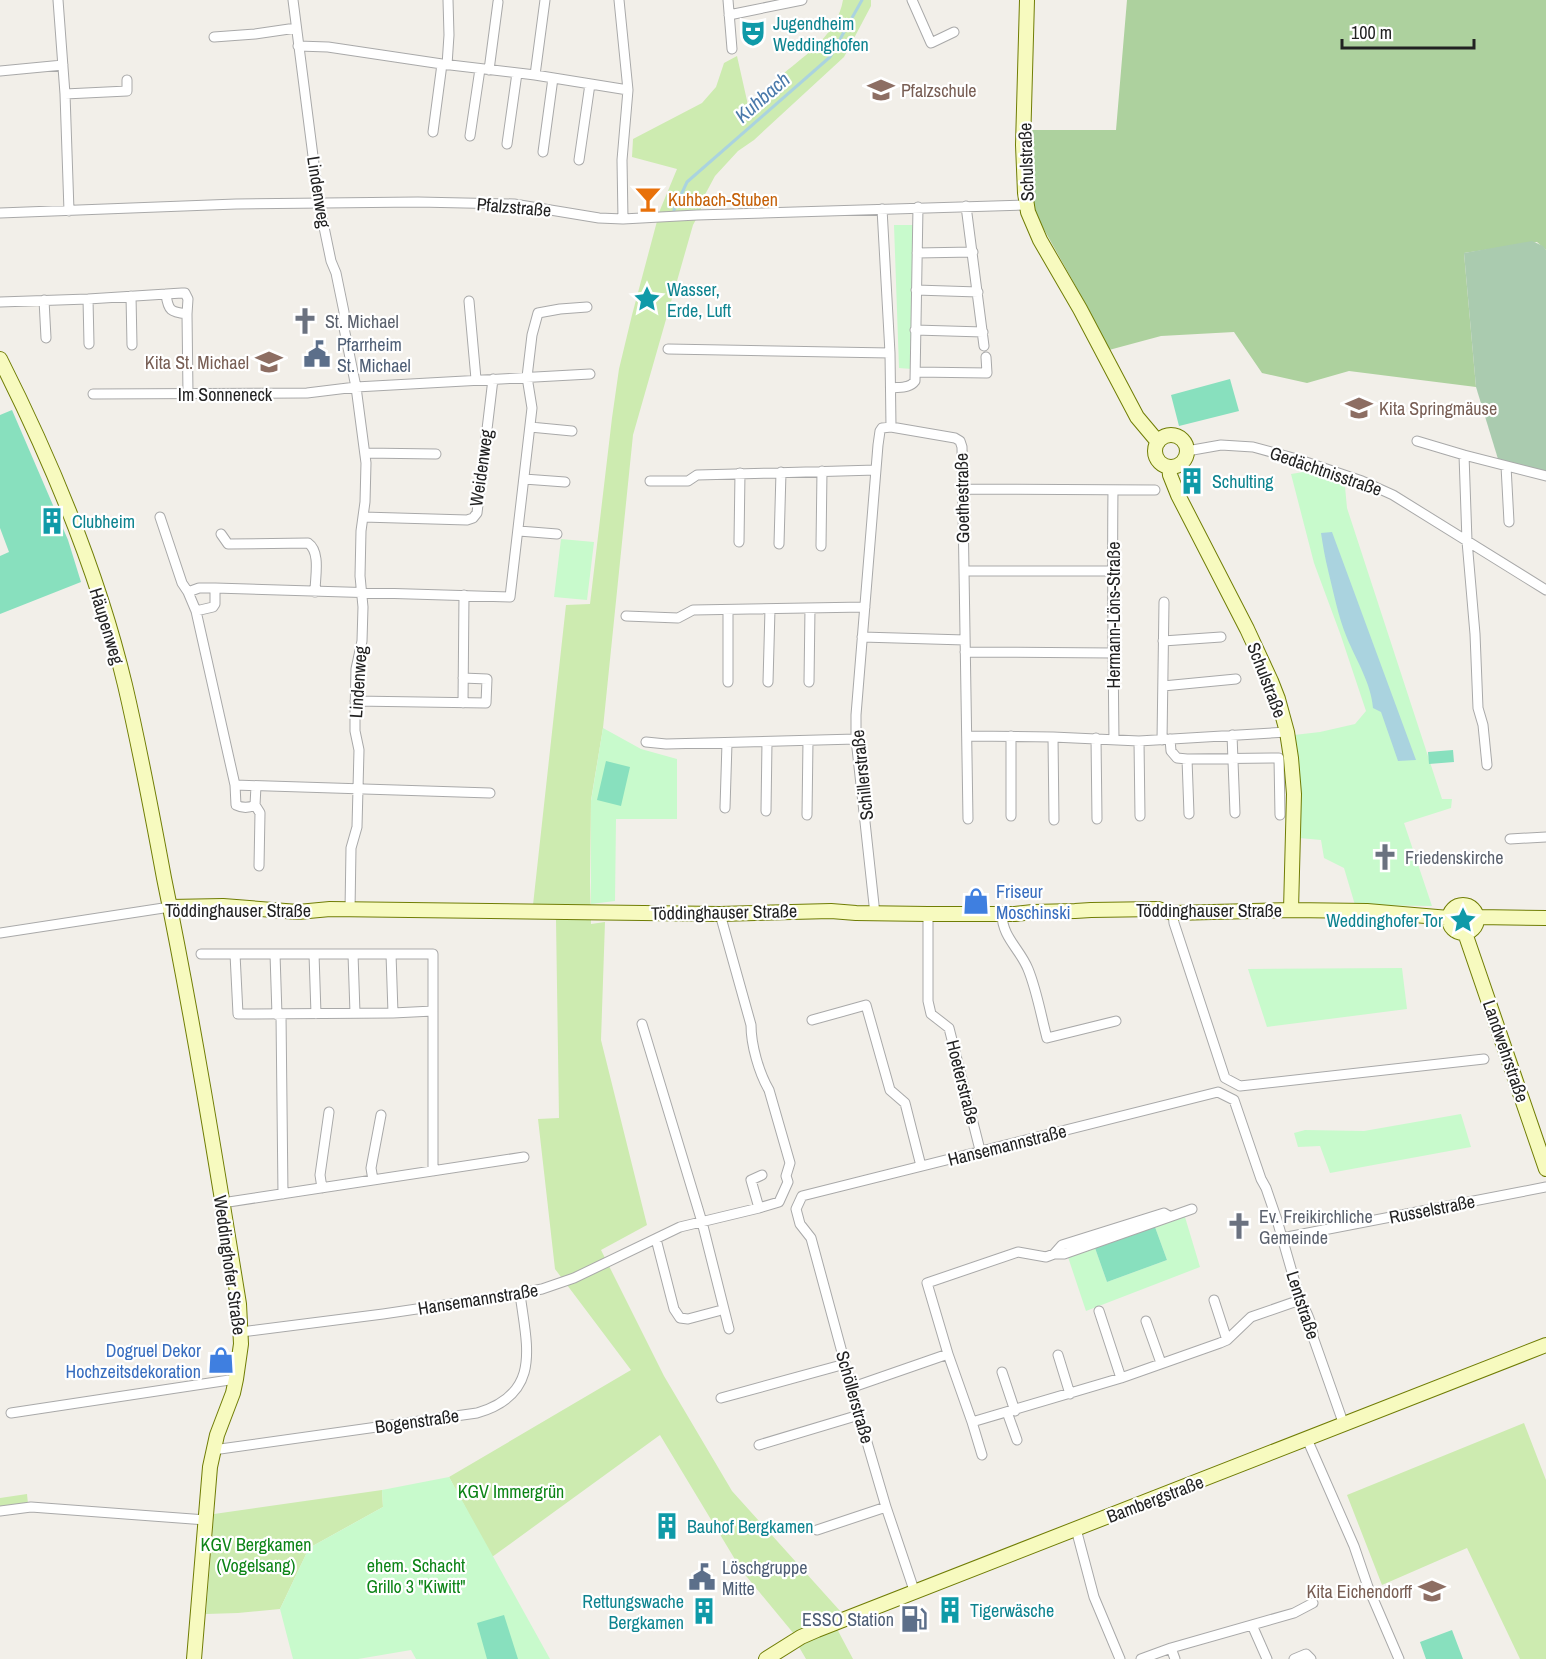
<svg xmlns="http://www.w3.org/2000/svg" width="1546" height="1659" font-family="'Archivo Narrow',sans-serif">
<style>
.grass{fill:#cdebb0}
.forest{fill:#add19e}
.cemetery{fill:#aacbaf}
.park{fill:#c8facc}
.pitch{fill:#88e0be}
.water{fill:#aad3df}
.lines{fill:none;stroke-linecap:round;stroke-linejoin:round}
.stream{stroke:#aad3df;stroke-width:3}
.street-casing{stroke:#a9a9a9;stroke-width:11}
.secondary-casing{stroke:#707d05;stroke-width:16}
.street{stroke:#fff;stroke-width:9}
.secondary{stroke:#f7fabf;stroke-width:14}
.labels{text-anchor:middle;dominant-baseline:central;stroke-width:4.5;stroke-linejoin:round;paint-order:stroke}
.culture-label{font-size:18px;fill:#0d838f;stroke:#fff;text-anchor:start}
.education-label{font-size:18px;fill:#785e54;stroke:#fff;text-anchor:start}
.street-label{font-size:18px;fill:#222;stroke:#fff}
.food-label{font-size:18px;fill:#c56008;stroke:#fff;text-anchor:start}
.worship-label{font-size:18px;fill:#5b616d;stroke:#fff;text-anchor:start}
.service-label{font-size:18px;fill:#4e5e75;stroke:#fff;text-anchor:start}
.shop-label{font-size:18px;fill:#366cbe;stroke:#fff;text-anchor:start}
.park-label{font-size:18px;fill:#0c8416;stroke:#fff}
.water-label{font-size:20px;font-style:italic;fill:#4a7aab;stroke:#fff}
</style>
<rect width="100%" height="100%" fill="#f2efe9"/>
<path class="grass" d="M 843,0 L 871,0 L 871,6 L 844,57 L 754,140 L 738,151 L 715,176 L 701,202 L 701,210 L 693,225 L 633,435 L 603,728 L 591,800 L 590,882 L 591,924 L 605,922 L 601,1040 L 647,1225 L 601,1250 L 664,1376 L 732,1491 L 841,1612 L 820,1623 L 794,1634 L 742,1571 L 660,1435 L 492,1557 L 449,1477 L 631,1370 L 555,1269 L 538,1119 L 559,1118 L 556,920 L 533,905 L 566,605 L 590,604 L 612,418 L 619,369 L 632,315 L 660,210 L 677,169 L 632,157 L 633,139 L 702,103 L 716,87 L 724,63 L 737,56 L 748,105 C 760,95 771,84 783,74 C 808,53 837,34 843,0 Z
M 1524,1423 L 1546,1480 L 1546,1659 L 1520,1659 L 1467,1548 L 1382,1585 L 1347,1495 Z
M 382,1490 L 383,1507 L 309,1548 L 280,1609 L 238,1613 L 206,1614 L 214,1514 Z
M 27,1494 L 28,1504 L 0,1509 L 0,1498 Z
M 836,1627 L 853,1659 L 806,1659 L 799,1647 Z"/>
<path class="forest" d="M 1127,0 L 1546,0 L 1546,250 L 1537,242 L 1464,253 L 1476,387 L 1349,371 L 1307,383 L 1262,373 L 1234,332 L 1161,336 L 1109,350 L 1088,308 L 1032,208 L 1031,130 L 1116,130 Z"/>
<path class="cemetery" d="M 1532,241 L 1543,246 L 1546,250 L 1546,472 L 1498,459 L 1476,387 L 1464,253 Z"/>
<path class="park" d="M 894,225 L 914,225 L 912,369 L 899,368 Z
M 1322,469 L 1344,476 L 1347,508 L 1442,799 L 1452,799 L 1451,808 L 1404,823 L 1432,906 L 1355,905 L 1344,868 L 1324,858 L 1321,840 L 1299,838 L 1294,735 L 1320,732 L 1355,724 L 1366,711 L 1341,636 L 1314,563 L 1291,474 Z
M 561,539 L 594,542 L 587,600 L 554,597 Z
M 603,728 L 641,749 L 677,759 L 677,819 L 616,819 L 615,901 L 591,904 L 591,801 Z
M 1402,968 L 1407,1009 L 1267,1027 L 1248,969 Z
M 1461,1114 L 1471,1147 L 1330,1173 L 1320,1146 L 1298,1147 L 1294,1133 L 1305,1130 L 1364,1131 Z
M 1185,1217 L 1200,1267 L 1086,1311 L 1068,1257 L 1095,1248 L 1107,1282 L 1167,1260 L 1155,1227 Z
M 449,1477 L 550,1659 L 416,1659 L 411,1650 L 358,1659 L 293,1659 L 280,1609 L 309,1548 L 383,1507 L 382,1490 Z"/>
<path class="pitch" d="M 1230,379 L 1239,411 L 1179,426 L 1171,395 Z
M 12,410 L 68,540 L 81,582 L 0,614 L 0,556 L 9,552 L 0,528 L 0,415 Z
M 1453,750 L 1454,762 L 1429,764 L 1428,752 Z
M 606,761 L 630,767 L 621,806 L 597,800 Z
M 1155,1227 L 1167,1260 L 1107,1282 L 1095,1248 Z
M 504,1615 L 518,1659 L 487,1659 L 477,1623 Z
M 1452,1630 L 1463,1659 L 1426,1659 L 1420,1642 Z"/>
<path class="water" d="M 1332,532 L 1416,760 L 1398,761 L 1381,712 L 1373,708 C 1371,683 1357,662 1347,638 C 1338,616 1334,594 1328,570 C 1325,558 1323,546 1321,533 Z"/>
<g class="lines">
<path class="stream" d="M 674,210 L 687,182 L 830,57 L 862,0"/>
<defs>
<path id="street" d="M 58,0 L 65,94 L 69,211
M 293,0 L 319,203 L 331,261 L 336,273 L 344,312 L 344,328 L 356,387 L 366,463 L 365,502 L 361,531 L 360,576 L 363,607 L 362,641 L 356,669 L 355,713 L 355,731 L 359,750 L 357,827 L 351,848 L 350,910
M 619,0 L 628,90 L 622,160 L 623,219
M 728,0 L 732,49
M 912,0 L 931,43 L 954,32
M 729,15 L 802,0
M 214,37 L 255,34 L 296,28
M 298,46 L 328,47 L 442,64 L 535,75 L 628,90
M 447,65 L 449,35 L 448,0
M 489,70 L 498,2
M 0,71 L 63,65
M 535,75 L 545,0
M 65,94 L 127,91 L 127,80
M 433,132 L 442,64
M 470,136 L 480,69
M 507,144 L 517,73
M 543,152 L 553,78
M 579,160 L 590,84
M 966,206 L 984,346
M 882,209 L 890,353 L 891,427 L 955,438 L 960,441 L 962,447 L 968,819
M 0,213 L 236,204 L 418,202 L 514,204 L 599,218 L 623,219 L 697,215 L 1026,205
M 917,253 L 973,252
M 916,290 L 978,292
M 131,296 L 132,345
M 88,299 L 89,344
M 44,300 L 46,338
M 469,301 L 476,379
M 0,302 L 88,299 L 182,293 L 185,293 L 188,299 L 187,314 C 171,312 168,311 166,294
M 187,314 L 188,394
M 915,330 L 983,332
M 668,349 L 890,353
M 916,372 L 987,373 L 986,357
M 892,388 C 901,387 910,388 915,381 L 918,207
M 93,394 L 307,393 L 356,387 L 590,374
M 530,427 L 572,431
M 1417,441 L 1464,455
M 1187,451 L 1221,445 L 1253,447 L 1297,459 L 1362,481 L 1393,495 L 1546,590
M 365,453 L 436,454
M 1506,466 L 1509,522
M 524,479 L 565,482
M 650,481 L 688,481 L 697,475 L 876,470
M 963,489 L 1155,490
M 1113,490 C 1112,573 1113,657 1114,740
M 160,517 L 182,583 L 188,592
M 363,517 L 467,520 L 473,518 L 477,513 L 493,379
M 519,531 L 557,534
M 221,534 L 228,544 L 308,543 C 321,552 315,577 315,592
M 739,542 L 740,473
M 779,544 L 781,472
M 821,546 L 822,471
M 964,571 L 1112,571
M 215,588 L 215,604 L 213,607 L 196,611 L 188,592 L 199,588 L 215,588 L 510,597 L 532,408 L 527,377 L 532,335 L 538,313 L 560,309 L 587,307
M 196,611 L 235,785
M 626,616 L 678,618 L 693,610 L 865,607
M 862,637 L 965,640
M 1163,641 L 1221,637
M 965,652 L 1112,653
M 728,682 L 728,610
M 768,682 L 770,609
M 809,682 L 810,608
M 1163,686 L 1236,679
M 355,701 L 486,703 L 487,679 L 463,678
M 463,703 L 464,595
M 1232,735 L 1235,813
M 967,736 L 1053,737 L 1139,741 L 1287,732
M 1011,736 L 1011,816
M 1053,737 L 1054,820
M 1096,738 L 1097,819
M 1170,739 L 1171,751 L 1177,758 L 1187,759 L 1279,758 L 1280,815
M 1162,740 L 1164,602
M 1139,741 L 1140,816
M 646,742 L 666,744 L 856,739
M 1187,759 L 1189,814
M 1487,765 L 1483,725 L 1478,708 L 1475,634 L 1467,541 L 1464,455 L 1546,476
M 256,786 L 255,805 C 249,808 242,808 236,805 L 235,785 C 320,788 405,791 490,793
M 255,805 L 260,813 L 259,866
M 725,808 L 727,743
M 766,811 L 767,742
M 807,815 L 808,741
M 1510,839 L 1546,837
M 1173,913 L 1174,923 L 1225,1078 L 1240,1086 L 1484,1059
M 875,914 L 856,739 L 856,715 L 878,445 L 880,431 L 882,428 L 891,427
M 928,914 L 928,1001 L 931,1014 L 949,1028 L 980,1150
M 1002,914 C 1002,937 1020,949 1028,969 C 1037,991 1041,1016 1047,1038 L 1116,1021
M 0,933 L 170,907
M 201,954 L 433,954 L 433,1171
M 235,954 L 238,1014 L 393,1013 L 433,1011
M 275,954 L 277,1015
M 314,954 L 316,1014
M 353,954 L 355,1013
M 391,954 L 393,1013
M 281,1015 L 283,1194
M 812,1020 L 866,1005 L 890,1090 L 905,1103 L 921,1166
M 642,1024 L 702,1222 L 729,1329
M 373,1180 L 371,1168 L 381,1115
M 322,1188 L 320,1175 L 329,1112
M 222,1203 L 524,1157
M 759,1208 L 751,1180 L 762,1175
M 1282,1238 L 1546,1187
M 656,1239 L 674,1309 L 680,1318 L 688,1319 L 718,1311
M 1054,1254 L 1062,1245 L 1164,1213 L 1169,1216
M 1214,1300 L 1227,1340
M 1099,1311 L 1121,1378
M 1146,1321 L 1161,1363
M 241,1332 L 383,1314 L 511,1295 L 542,1289 L 574,1278 L 680,1227 L 759,1208 L 779,1202 L 788,1182 L 786,1176 L 790,1163 L 769,1090 C 759,1073 751,1045 751,1025 L 720,914
M 948,1354 L 927,1283 L 1018,1252 L 1046,1257 L 1054,1254 L 1064,1254 L 1192,1209
M 1058,1355 L 1070,1394
M 1002,1372 L 1015,1411
M 853,1387 L 948,1354 L 972,1422 L 1121,1378 L 1220,1343 L 1227,1340 L 1251,1317 L 1300,1300
M 721,1398 L 845,1364
M 1007,1412 L 1017,1440
M 11,1413 L 236,1379
M 972,1422 L 982,1455
M 1307,1439 L 1354,1546 L 1368,1587 L 1399,1659
M 759,1445 L 859,1415
M 213,1450 L 477,1413 C 542,1394 527,1347 520,1294
M 0,1511 L 31,1507 L 206,1520
M 1076,1529 L 1094,1597 L 1120,1659
M 817,1530 L 886,1507
M 915,1593 L 886,1507 L 859,1415 L 811,1238 L 800,1224 L 796,1209 L 802,1196 L 1218,1092 L 1234,1100 L 1261,1179 L 1266,1188 L 1277,1220 L 1300,1300 C 1306,1311 1313,1324 1313,1337 L 1344,1425
M 1252,1625 L 1267,1659
M 1171,1648 L 1175,1659
M 1141,1659 L 1171,1648 L 1294,1613 L 1313,1603
M 1294,1659 L 1306,1654 L 1311,1659"/>
<path id="secondary" d="M 1027,0 L 1023,145 L 1025,193 L 1028,212 L 1040,240 L 1080,309 L 1137,417 L 1158,442
M 0,359 C 52,462 98,572 125,685 C 140,749 152,813 164,878 C 193,1019 216,1162 239,1304 L 241,1344 L 236,1379 L 233,1393 L 217,1435 L 210,1467 L 194,1659
M1155 451a16 16 0 1 1 32 0a16 16 0 1 1-32 0Z
M 1169,467 L 1170,475 L 1178,495 L 1247,629 L 1271,681 L 1278,699 L 1287,732 L 1291,758 L 1294,794 L 1291,910
M1449 919a14 14 0 1 1 28 0a14 14 0 1 1-28 0Z
M 170,907 L 223,906 L 298,912 L 330,909 L 720,914 L 831,911 L 856,913 L 928,914 L 1015,914 L 1033,912 L 1075,911 L 1091,910 L 1158,909 L 1173,913 L 1291,910 L 1367,911 L 1449,918
M 1477,917 L 1546,918
M 1465,933 L 1546,1169
M 766,1659 L 801,1637 L 817,1630 L 1546,1345"/>
</defs>
<use href="#street" class="street-casing"/>
<use href="#secondary" class="secondary-casing"/>
<use href="#street" class="street"/>
<use href="#secondary" class="secondary"/>
</g>
<defs>
<symbol id="theatre-bare" viewBox="-9 -9 18 18"><path d="M-5-5.5Q0-4 5-5.5V0Q5 5 0 6Q-5 5-5 0ZM-3.3-2.5H-1v1.5H-3.3ZM1-2.5H3.3v1.5H1ZM-2.8 1Q0 5.5 2.8 1Z" fill="#0f9aa8" stroke="#fff" stroke-width="2.5" paint-order="stroke"/></symbol>
<symbol id="school-bare" viewBox="-9 -9 18 18"><path d="M0-5L7-2L0 1L-7-2ZM-4 1L0 2.5L4 1V4Q0 6-4 4Z" fill="#8d6e63" stroke="#fff" stroke-width="2.5" paint-order="stroke"/></symbol>
<symbol id="bar-bare" viewBox="-9 -9 18 18"><path d="M-6-5H6L.8 .8V4.5H3.5V6h-7V4.5H-.8V.8Z" fill="#e8710a" stroke="#fff" stroke-width="2.5" paint-order="stroke"/></symbol>
<symbol id="sight-bare" viewBox="-9 -9 18 18"><path d="M0-6L1.8-2.2L6-1.7L2.9 1.2L3.7 5.4L0 3.3L-3.7 5.4L-2.9 1.2L-6-1.7L-1.8-2.2Z" fill="#0f9aa8" stroke="#fff" stroke-width="2.5" paint-order="stroke"/></symbol>
<symbol id="church-bare" viewBox="-9 -9 18 18"><path d="M-1.2-6h2.4v3.5h3.3v2.4h-3.3V6h-2.4V-.1h-3.3v-2.4h3.3Z" fill="#6b7280" stroke="#fff" stroke-width="2.5" paint-order="stroke"/></symbol>
<symbol id="civic-bare" viewBox="-9 -9 18 18"><path d="M-.6-6.5H3V-4.5H.6V-3L4-1V1h2V6H-6V1h2V-1L-.6-3ZM-1.2 2.5V6h2.4V2.5Z" fill="#5c6f8a" stroke="#fff" stroke-width="2.5" paint-order="stroke"/></symbol>
<symbol id="building-bare" viewBox="-9 -9 18 18"><path d="M-4-6H4V6H1V3H-1V6H-4ZM-2.5-4.3h1.7v1.8h-1.7ZM.8-4.3h1.7v1.8H.8ZM-2.5-1h1.7V.8h-1.7ZM.8-1h1.7V.8H.8Z" fill="#0f9aa8" stroke="#fff" stroke-width="2.5" paint-order="stroke"/></symbol>
<symbol id="shop-bare" viewBox="-9 -9 18 18"><path d="M-5-2.5h2.3a2.7 3.5 0 0 1 5.4 0H5L5.5 6h-11ZM-1.5-2.5h3a1.5 2.3 0 0 0-3 0Z" fill="#3f7fe0" stroke="#fff" stroke-width="2.5" paint-order="stroke"/></symbol>
<symbol id="fuel-bare" viewBox="-9 -9 18 18"><path d="M-5.5-6h7V0h2V4h1.3V-2.5L3-4.5l.8-.8L6-3V5H2.5V1h-1V6h-7ZM-4.2-4.7v3.2H.2V-4.7Z" fill="#5c6f8a" stroke="#fff" stroke-width="2.5" paint-order="stroke"/></symbol>
</defs>
<g fill-rule="evenodd">
<use href="#theatre-bare" x="734" y="14" width="38" height="38"/>
<use href="#school-bare" x="862" y="71" width="38" height="38"/>
<use href="#bar-bare" x="629" y="180" width="38" height="38"/>
<use href="#sight-bare" x="628" y="280" width="38" height="38"/>
<use href="#church-bare" x="286" y="302" width="38" height="38"/>
<use href="#civic-bare" x="298" y="335" width="38" height="38"/>
<use href="#school-bare" x="250" y="343" width="38" height="38"/>
<use href="#school-bare" x="1340" y="389" width="38" height="38"/>
<use href="#building-bare" x="1173" y="462" width="38" height="38"/>
<use href="#building-bare" x="33" y="502" width="38" height="38"/>
<use href="#church-bare" x="1366" y="838" width="38" height="38"/>
<use href="#shop-bare" x="957" y="882" width="38" height="38"/>
<use href="#sight-bare" x="1444" y="901" width="38" height="38"/>
<use href="#church-bare" x="1220" y="1207" width="38" height="38"/>
<use href="#shop-bare" x="202" y="1341" width="38" height="38"/>
<use href="#building-bare" x="648" y="1507" width="38" height="38"/>
<use href="#civic-bare" x="683" y="1558" width="38" height="38"/>
<use href="#school-bare" x="1413" y="1572" width="38" height="38"/>
<use href="#building-bare" x="931" y="1591" width="38" height="38"/>
<use href="#building-bare" x="685" y="1592" width="38" height="38"/>
<use href="#fuel-bare" x="895" y="1600" width="38" height="38"/>
</g>
<g class="labels">
<g class="culture-label">
<text x="773" y="23">Jugendheim<tspan x="773" dy="21">Weddinghofen</tspan></text>
<text x="667" y="289">Wasser,<tspan x="667" dy="21">Erde, Luft</tspan></text>
<text x="1212" y="481">Schulting</text>
<text x="72" y="521">Clubheim</text>
<text x="1443" y="920" text-anchor="end">Weddinghofer Tor</text>
<text x="687" y="1526">Bauhof Bergkamen</text>
<text x="684" y="1601" text-anchor="end">Rettungswache<tspan x="684" dy="21">Bergkamen</tspan></text>
<text x="970" y="1610">Tigerwäsche</text>
</g>
<g class="education-label">
<text x="901" y="90">Pfalzschule</text>
<text x="249" y="362" text-anchor="end">Kita St. Michael</text>
<text x="1379" y="408">Kita Springmäuse</text>
<text x="1412" y="1591" text-anchor="end">Kita Eichendorff</text>
</g>
<g class="street-label">
<text transform="translate(1026 162) rotate(-92)">Schulstraße</text>
<text transform="translate(319 192) rotate(81)">Lindenweg</text>
<text transform="translate(514 207) rotate(5)">Pfalzstraße</text>
<text x="225" y="394">Im Sonneneck</text>
<text transform="translate(481 468) rotate(-82)">Weidenweg</text>
<text transform="translate(1326 471) rotate(19)">Gedächtnisstraße</text>
<text transform="translate(962 498) rotate(-91)">Goethestraße</text>
<text transform="translate(1113 615) rotate(-90)">Hermann-Löns-Straße</text>
<text transform="translate(107 626) rotate(73)">Häupenweg</text>
<text transform="translate(1267 680) rotate(69)">Schulstraße</text>
<text transform="translate(358 682) rotate(-86)">Lindenweg</text>
<text transform="translate(862 775) rotate(-96)">Schillerstraße</text>
<text x="238" y="910">Töddinghauser Straße</text>
<text x="1209" y="910">Töddinghauser Straße</text>
<text transform="translate(724 912) rotate(-1)">Töddinghauser Straße</text>
<text transform="translate(1506 1051) rotate(71)">Landwehrstraße</text>
<text transform="translate(963 1082) rotate(76)">Hoeterstraße</text>
<text transform="translate(1007 1145) rotate(-14)">Hansemannstraße</text>
<text transform="translate(1432 1209) rotate(-11)">Russelstraße</text>
<text transform="translate(230 1265) rotate(82)">Weddinghofer Straße</text>
<text transform="translate(478 1299) rotate(-9)">Hansemannstraße</text>
<text transform="translate(1303 1305) rotate(72)">Lentstraße</text>
<text transform="translate(855 1397) rotate(74)">Schöllerstraße</text>
<text transform="translate(417 1421) rotate(-8)">Bogenstraße</text>
<text transform="translate(1155 1499) rotate(-21)">Bambergstraße</text>
</g>
<g class="food-label">
<text x="668" y="199">Kuhbach-Stuben</text>
</g>
<g class="worship-label">
<text x="325" y="321">St. Michael</text>
<text x="1405" y="857">Friedenskirche</text>
<text x="1259" y="1216">Ev. Freikirchliche<tspan x="1259" dy="21">Gemeinde</tspan></text>
</g>
<g class="service-label">
<text x="337" y="344">Pfarrheim<tspan x="337" dy="21">St. Michael</tspan></text>
<text x="722" y="1567">Löschgruppe<tspan x="722" dy="21">Mitte</tspan></text>
<text x="894" y="1619" text-anchor="end">ESSO Station</text>
</g>
<g class="shop-label">
<text x="996" y="891">Friseur<tspan x="996" dy="21">Moschinski</tspan></text>
<text x="201" y="1350" text-anchor="end">Dogruel Dekor<tspan x="201" dy="21">Hochzeitsdekoration</tspan></text>
</g>
<g class="park-label">
<text x="511" y="1491">KGV Immergrün</text>
<text x="256" y="1544">KGV Bergkamen<tspan x="256" dy="21">(Vogelsang)</tspan></text>
<text x="416" y="1565">ehem. Schacht<tspan x="416" dy="21">Grillo 3 "Kiwitt"</tspan></text>
</g>
<g class="water-label">
<text transform="translate(762 97) rotate(-41)">Kuhbach</text>
</g>
</g>
<path d="M1342 39v9h132v-9" fill="none" stroke="#222222" stroke-width="3"/>
<text x="1351" y="39" font-size="18" fill="#222222" stroke="#ffffff" stroke-width="4.5" paint-order="stroke">100 m</text>
</svg>
